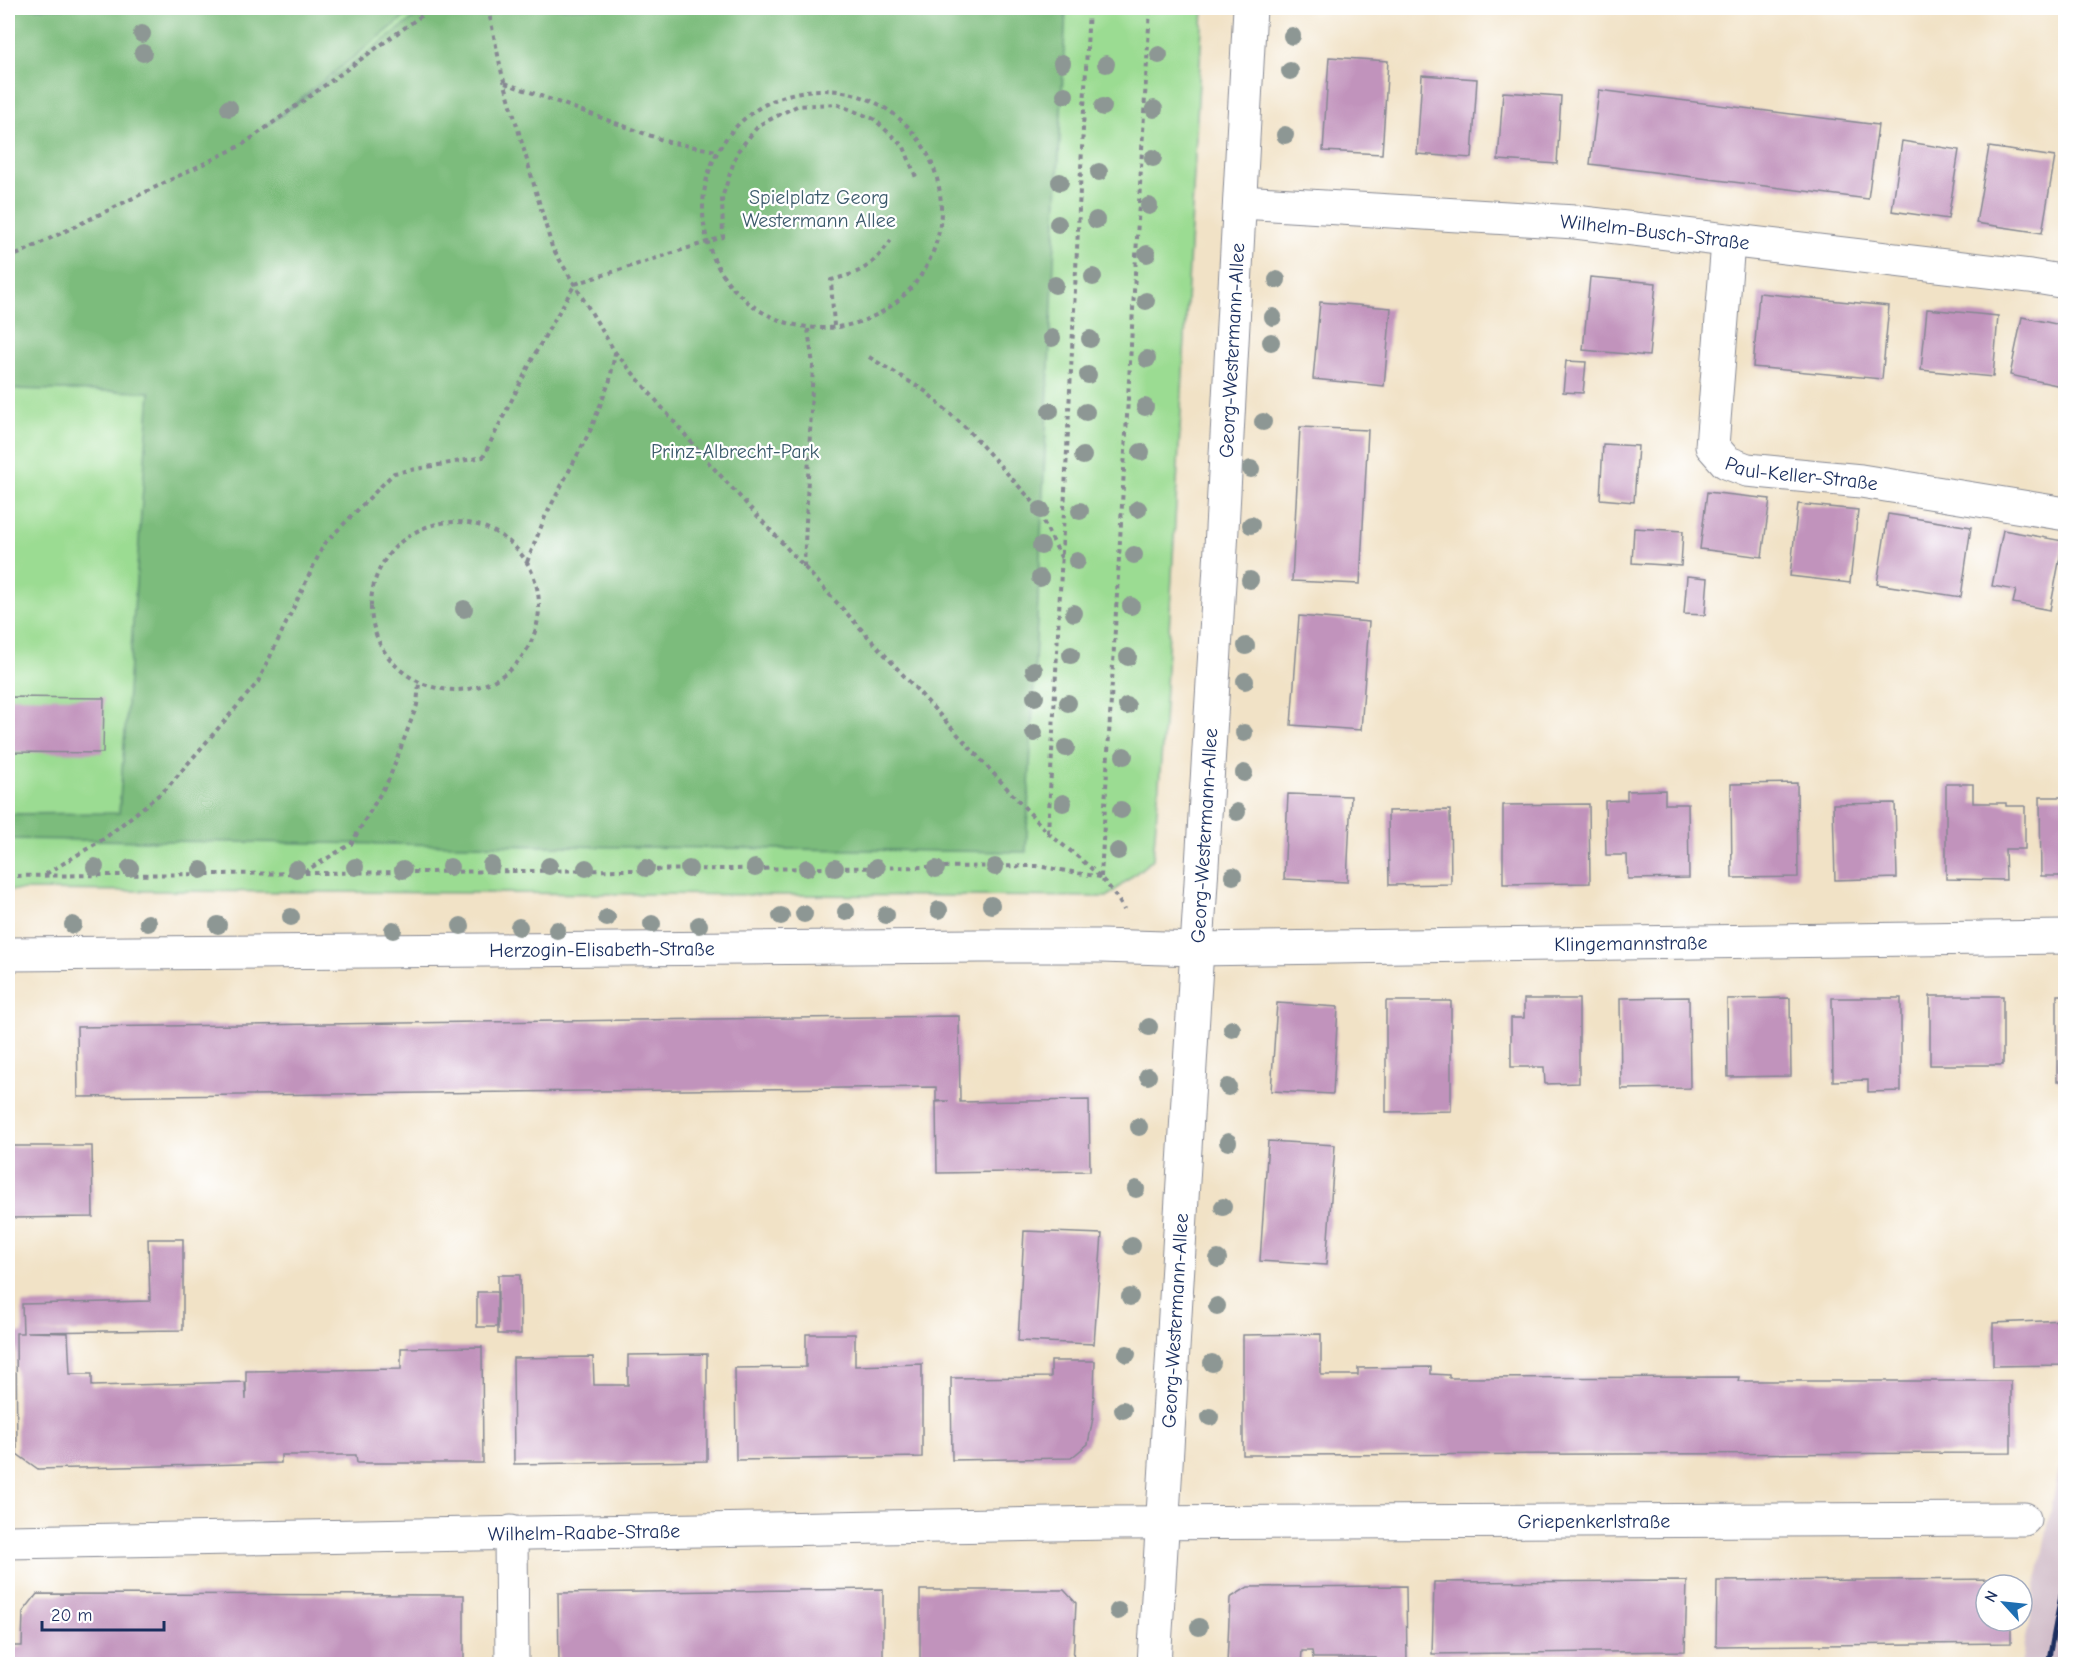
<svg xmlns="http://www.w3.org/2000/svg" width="2073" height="1672" font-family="'Comic Neue',sans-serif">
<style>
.industrial{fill:#d1bdc9}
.green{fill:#9bdc92;stroke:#5b8678;stroke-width:1.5}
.forest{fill:#7cbc7c;stroke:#4c766d;stroke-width:1.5}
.building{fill:#c193bc}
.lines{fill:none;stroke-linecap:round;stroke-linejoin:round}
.minor-casing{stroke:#868892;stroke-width:35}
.path{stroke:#868892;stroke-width:4;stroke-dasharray:4.5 4.5;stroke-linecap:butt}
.minor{stroke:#fff;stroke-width:33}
.rail{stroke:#1b2f5e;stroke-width:4.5}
.tree{fill:#8d9794}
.labels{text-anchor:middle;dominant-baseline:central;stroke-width:4.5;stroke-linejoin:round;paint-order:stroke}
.park-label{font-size:20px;fill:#3b5a6b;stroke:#fff}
.street-label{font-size:20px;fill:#1b2f5e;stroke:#fff}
</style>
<rect width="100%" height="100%" fill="#fff"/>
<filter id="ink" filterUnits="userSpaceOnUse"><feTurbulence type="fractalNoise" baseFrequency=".0167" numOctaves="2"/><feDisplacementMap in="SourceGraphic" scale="12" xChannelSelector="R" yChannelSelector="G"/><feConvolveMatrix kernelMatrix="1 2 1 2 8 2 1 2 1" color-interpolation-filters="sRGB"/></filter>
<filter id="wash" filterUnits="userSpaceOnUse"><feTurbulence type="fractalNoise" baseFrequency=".008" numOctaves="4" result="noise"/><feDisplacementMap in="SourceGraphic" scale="24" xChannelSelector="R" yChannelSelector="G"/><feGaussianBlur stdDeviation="1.35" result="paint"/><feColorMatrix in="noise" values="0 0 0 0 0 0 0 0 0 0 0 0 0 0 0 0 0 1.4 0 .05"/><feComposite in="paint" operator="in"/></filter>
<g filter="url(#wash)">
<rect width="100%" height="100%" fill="#f1e2c6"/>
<path class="industrial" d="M 2065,1438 L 2065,1664 L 2021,1664 Z"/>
<path class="green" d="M 8,8 L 1203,8 L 1164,723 L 1153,859 L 1107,897 L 8,890 Z"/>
<path class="forest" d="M 8,8 L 416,8 L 265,127 L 428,8 L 1066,8 L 1026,852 L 8,839 L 8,814 L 119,813 L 150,392 L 8,389 Z"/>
<g id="blocks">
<path class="building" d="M 1329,57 L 1388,61 L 1382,154 L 1323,151 Z
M 1422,75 L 1477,79 L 1472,158 L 1417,154 Z
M 1599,90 L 1878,125 L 1868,199 L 1590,164 Z
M 1503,92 L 1561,96 L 1557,164 L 1498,160 Z
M 1902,141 L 1959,150 L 1948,219 L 1892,211 Z
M 1989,147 L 2055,157 L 2042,233 L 1976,223 Z
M 1590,277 L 1656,283 L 1649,356 L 1583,350 Z
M 1759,293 L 1889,306 L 1882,379 L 1753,367 Z
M 1320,302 L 1391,308 L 1384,386 L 1313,379 Z
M 1927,309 L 1998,316 L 1993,377 L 1921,370 Z
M 2022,317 L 2066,326 L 2066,387 L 2010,375 Z
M 1566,361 L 1586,362 L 1583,393 L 1563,392 Z
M 1300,427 L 1368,430 L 1360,584 L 1292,581 Z
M 1603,444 L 1638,446 L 1634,502 L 1600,499 Z
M 1707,492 L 1770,499 L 1762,557 L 1700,549 Z
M 1798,504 L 1858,510 L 1850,583 L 1790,576 Z
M 1888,514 L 1971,527 L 1961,597 L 1877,584 Z
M 1634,528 L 1683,531 L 1681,566 L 1632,563 Z
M 2003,530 L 2063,541 L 2050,610 L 2013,603 L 2016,590 L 1992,586 Z
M 1687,576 L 1708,578 L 1705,615 L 1684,614 Z
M 1299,616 L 1369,622 L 1361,730 L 1291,725 Z
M 8,697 L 104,698 L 103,753 L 8,752 Z
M 1797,783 L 1798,877 L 1732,878 L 1731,784 Z
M 1946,784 L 1973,784 L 1973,803 L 2006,803 L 2006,806 L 2025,806 L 2025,849 L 2005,849 L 2006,880 L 1946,879 Z
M 1665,790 L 1665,804 L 1688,804 L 1689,878 L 1628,879 L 1627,855 L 1606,855 L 1605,801 L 1627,800 L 1627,791 Z
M 1288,794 L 1351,796 L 1347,882 L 1284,879 Z
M 2040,797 L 2066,797 L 2066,876 L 2041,876 Z
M 1895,803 L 1897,878 L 1835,880 L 1833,804 Z
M 1589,804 L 1590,883 L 1503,884 L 1503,805 Z
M 1450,810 L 1451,884 L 1389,885 L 1388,811 Z
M 2057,995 L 2066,995 L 2066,1081 L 2057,1081 Z
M 1930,996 L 2003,996 L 2003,1065 L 1930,1065 Z
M 1689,997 L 1690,1088 L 1621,1089 L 1620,998 Z
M 1790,998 L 1791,1076 L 1728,1077 L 1727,999 Z
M 1832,998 L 1901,998 L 1901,1091 L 1868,1092 L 1868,1080 L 1833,1081 Z
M 1524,999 L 1579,999 L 1579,1083 L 1545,1084 L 1544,1067 L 1511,1067 L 1511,1018 L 1524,1018 Z
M 1386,1001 L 1451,1001 L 1451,1111 L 1386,1112 Z
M 1277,1003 L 1338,1007 L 1333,1094 L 1271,1091 Z
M 959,1016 L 960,1102 L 1089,1100 L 1090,1171 L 937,1173 L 936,1102 L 949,1101 L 936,1101 L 936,1087 L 78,1097 L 77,1027 Z
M 1268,1141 L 1335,1145 L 1326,1265 L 1260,1261 Z
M 8,1146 L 92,1146 L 93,1217 L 8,1218 Z
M 1024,1231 L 1102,1234 L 1094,1344 L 1018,1341 Z
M 148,1239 L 183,1239 L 183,1330 L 27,1332 L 68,1333 L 70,1374 L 92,1374 L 92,1386 L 245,1382 L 246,1400 L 246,1371 L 401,1369 L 401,1348 L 482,1347 L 483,1463 L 357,1463 L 356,1455 L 281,1455 L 281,1463 L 38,1469 L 17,1454 L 16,1333 L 23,1333 L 22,1304 L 150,1301 Z
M 498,1275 L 520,1275 L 521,1334 L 498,1334 Z
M 477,1292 L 497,1292 L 497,1327 L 477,1327 Z
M 2066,1320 L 2066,1365 L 1993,1366 L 1993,1323 Z
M 806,1334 L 855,1334 L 855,1366 L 922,1364 L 922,1457 L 736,1460 L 735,1368 L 806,1367 Z
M 1321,1334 L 1321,1375 L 1358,1375 L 1358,1368 L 1431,1367 L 1431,1374 L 1449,1375 L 1449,1378 L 1739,1377 L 1738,1381 L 2011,1381 L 2011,1453 L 1243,1455 L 1243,1335 Z
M 707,1354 L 707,1461 L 514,1464 L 513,1358 L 593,1357 L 594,1385 L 628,1385 L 628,1355 Z
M 1051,1361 L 1095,1361 L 1093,1418 L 1088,1444 L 1071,1458 L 952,1460 L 951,1378 L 1051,1377 Z
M 2011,1579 L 2011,1585 L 1986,1585 L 1986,1621 L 2011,1621 L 2011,1643 L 1716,1646 L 1717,1581 Z
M 1687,1581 L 1685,1651 L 1432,1654 L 1434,1582 Z
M 1406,1586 L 1407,1664 L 1376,1664 L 1376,1658 L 1313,1658 L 1312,1651 L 1302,1651 L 1301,1664 L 1227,1664 L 1230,1598 L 1248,1587 Z
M 883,1589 L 883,1664 L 646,1664 L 646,1661 L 630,1662 L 630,1664 L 559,1664 L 558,1593 Z
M 920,1590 L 1064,1590 L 1076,1603 L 1073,1664 L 920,1664 Z
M 37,1594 L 464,1595 L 464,1664 L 13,1664 L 13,1646 L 22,1646 L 23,1612 Z"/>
</g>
</g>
<g filter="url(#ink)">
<use href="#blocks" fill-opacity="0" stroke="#868892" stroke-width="1.5"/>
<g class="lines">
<defs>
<g id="minor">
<path id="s1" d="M 1240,202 L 1575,222 L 2030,276 L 2066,282"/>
<path id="s2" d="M 1728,242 L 1712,446 L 1726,462 L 1747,470 L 1861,481 L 2066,514"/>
<path id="s3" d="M 8,954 L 980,946 L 1101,946 L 1196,949 L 2066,937"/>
<path d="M 511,1532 L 512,1664"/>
<path id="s4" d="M 8,1542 L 1112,1523 L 2024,1519"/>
<path id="s5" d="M 1154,1664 L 1220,566 L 1250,8"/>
</g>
</defs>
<use href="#minor" class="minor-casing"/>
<path class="path" d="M 488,8 L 502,74 L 552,247 L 615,352 L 709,463 L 1048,833 C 1076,856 1108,877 1124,910
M 505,83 L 668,142 L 717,151
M703 209a119 119 0 1 1 238 0a119 119 0 1 1-238 0Z
M 8,259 L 242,145 L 432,8
M 834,326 L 831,280 C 863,272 872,267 891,240
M 869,357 L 925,391 L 966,428 L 1034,503 L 1062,559
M371 606a84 84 0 1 1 168 0a84 84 0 1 1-168 0Z
M 527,562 L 545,517 L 591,429 L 610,380 L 615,353
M 804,567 L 813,365 L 808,329
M 1048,833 L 1089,8
M 304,872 L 351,844 L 389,779 L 417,705 L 419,683
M 46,874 L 105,838 L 166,789 L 258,682 L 324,544 L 394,473 L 483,457 L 537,350 L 575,284 L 723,237 L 722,198 L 737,152 L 759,125 L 797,106 L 836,104 L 874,119 L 904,147 L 917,180
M 8,876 L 1037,866 L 1101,877
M 1101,877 L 1150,8"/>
<use href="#minor" class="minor"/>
<path class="rail" d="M 2048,1664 L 2066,1568"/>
</g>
<g class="tree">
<circle cx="142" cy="34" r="9"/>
<circle cx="1292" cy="36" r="9"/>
<circle cx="143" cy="53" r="9"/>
<circle cx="1159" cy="55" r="9"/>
<circle cx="1062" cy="63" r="9"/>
<circle cx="1106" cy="64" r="9"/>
<circle cx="1290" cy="71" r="9"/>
<circle cx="1065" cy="95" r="9"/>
<circle cx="1103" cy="107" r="9"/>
<circle cx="229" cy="108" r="9"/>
<circle cx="1154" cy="109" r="9"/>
<circle cx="1285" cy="135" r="9"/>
<circle cx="1153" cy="158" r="9"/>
<circle cx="1099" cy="172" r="9"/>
<circle cx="1060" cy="182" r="9"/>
<circle cx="1149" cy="206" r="9"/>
<circle cx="1096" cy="220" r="9"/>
<circle cx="1058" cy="224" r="9"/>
<circle cx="1147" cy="254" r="9"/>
<circle cx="1093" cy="277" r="9"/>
<circle cx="1277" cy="280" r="9"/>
<circle cx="1055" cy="285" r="9"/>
<circle cx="1146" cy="301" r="9"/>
<circle cx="1273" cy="317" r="9"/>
<circle cx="1052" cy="338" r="9"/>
<circle cx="1090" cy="339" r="9"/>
<circle cx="1271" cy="342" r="9"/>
<circle cx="1147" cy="359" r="9"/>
<circle cx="1088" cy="375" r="9"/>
<circle cx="1145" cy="407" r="9"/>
<circle cx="1050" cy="411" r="9"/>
<circle cx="1086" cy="412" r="9"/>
<circle cx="1263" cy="422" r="9"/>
<circle cx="1141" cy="452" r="9"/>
<circle cx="1083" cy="456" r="9"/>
<circle cx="1251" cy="469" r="9"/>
<circle cx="1138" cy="509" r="9"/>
<circle cx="1041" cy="510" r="9"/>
<circle cx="1080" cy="511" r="9"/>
<circle cx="1251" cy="525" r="9"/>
<circle cx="1041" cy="546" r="9"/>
<circle cx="1134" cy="555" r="9"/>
<circle cx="1077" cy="561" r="9"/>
<circle cx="1040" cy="578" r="9"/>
<circle cx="1250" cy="580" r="9"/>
<circle cx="1131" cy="606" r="9"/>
<circle cx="464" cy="609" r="9"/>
<circle cx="1074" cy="613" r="9"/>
<circle cx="1246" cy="646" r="9"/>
<circle cx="1071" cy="655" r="9"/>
<circle cx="1128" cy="657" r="9"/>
<circle cx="1034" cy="670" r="9"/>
<circle cx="1245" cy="681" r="9"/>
<circle cx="1035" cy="697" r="9"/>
<circle cx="1068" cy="703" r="9"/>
<circle cx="1127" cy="706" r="9"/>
<circle cx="1034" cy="733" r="9"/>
<circle cx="1244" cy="733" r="9"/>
<circle cx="1066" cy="748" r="9"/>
<circle cx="1124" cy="756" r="9"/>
<circle cx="1244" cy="773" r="9"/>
<circle cx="1063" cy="803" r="9"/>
<circle cx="1121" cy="810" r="9"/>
<circle cx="1237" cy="812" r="9"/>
<circle cx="1118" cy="851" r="9"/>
<circle cx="491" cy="865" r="9"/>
<circle cx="549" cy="866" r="9"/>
<circle cx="95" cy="867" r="9"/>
<circle cx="355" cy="867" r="9"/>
<circle cx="450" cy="867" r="9"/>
<circle cx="995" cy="867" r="9"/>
<circle cx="130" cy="868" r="9"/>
<circle cx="586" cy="868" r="9"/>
<circle cx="646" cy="868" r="9"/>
<circle cx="755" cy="868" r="9"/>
<circle cx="807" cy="868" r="9"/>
<circle cx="835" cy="868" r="9"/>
<circle cx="876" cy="868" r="9"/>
<circle cx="296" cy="869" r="9"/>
<circle cx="689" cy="869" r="9"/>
<circle cx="936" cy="869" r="9"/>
<circle cx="201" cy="870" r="9"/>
<circle cx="403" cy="870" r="9"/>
<circle cx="1233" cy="876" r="9"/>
<circle cx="991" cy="905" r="9"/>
<circle cx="939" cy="910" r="9"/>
<circle cx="846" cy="912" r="9"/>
<circle cx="804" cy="914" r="9"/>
<circle cx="886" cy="915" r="9"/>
<circle cx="781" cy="916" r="9"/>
<circle cx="291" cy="917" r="9"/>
<circle cx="607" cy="918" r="9"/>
<circle cx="148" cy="923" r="9"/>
<circle cx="652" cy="924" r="9"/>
<circle cx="73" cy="925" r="9"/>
<circle cx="218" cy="925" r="9"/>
<circle cx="699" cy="925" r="9"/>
<circle cx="461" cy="926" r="9"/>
<circle cx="519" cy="927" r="9"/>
<circle cx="393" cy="930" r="9"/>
<circle cx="557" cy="930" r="9"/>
<circle cx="1149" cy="1027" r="9"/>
<circle cx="1232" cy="1029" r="9"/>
<circle cx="1148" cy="1076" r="9"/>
<circle cx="1228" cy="1087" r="9"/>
<circle cx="1139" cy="1127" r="9"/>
<circle cx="1228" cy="1142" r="9"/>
<circle cx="1136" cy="1189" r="9"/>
<circle cx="1223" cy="1207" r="9"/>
<circle cx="1132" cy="1246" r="9"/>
<circle cx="1218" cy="1259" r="9"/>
<circle cx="1130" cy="1297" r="9"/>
<circle cx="1217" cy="1306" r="9"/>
<circle cx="1127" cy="1354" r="9"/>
<circle cx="1212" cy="1363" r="9"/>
<circle cx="1123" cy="1410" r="9"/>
<circle cx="1210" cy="1417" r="9"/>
<circle cx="1118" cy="1611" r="9"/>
<circle cx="1199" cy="1627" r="9"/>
</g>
</g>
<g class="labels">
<g class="park-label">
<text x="819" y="197">Spielplatz Georg<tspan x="819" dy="23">Westermann Allee</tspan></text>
<text x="735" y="451">Prinz-Albrecht-Park</text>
</g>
<g class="street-label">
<text stroke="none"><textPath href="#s1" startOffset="416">Wilhelm-Busch-Straße</textPath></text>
<text stroke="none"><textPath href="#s5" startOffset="1316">Georg-Westermann-Allee</textPath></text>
<text stroke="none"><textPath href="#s2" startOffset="303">Paul-Keller-Straße</textPath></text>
<text stroke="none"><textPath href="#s5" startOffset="830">Georg-Westermann-Allee</textPath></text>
<text stroke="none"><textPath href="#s3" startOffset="1623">Klingemannstraße</textPath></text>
<text stroke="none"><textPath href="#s3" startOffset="594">Herzogin-Elisabeth-Straße</textPath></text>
<text stroke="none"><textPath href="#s5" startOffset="344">Georg-Westermann-Allee</textPath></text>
<text stroke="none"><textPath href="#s4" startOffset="1586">Griepenkerlstraße</textPath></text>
<text stroke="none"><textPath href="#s4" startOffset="576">Wilhelm-Raabe-Straße</textPath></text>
</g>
</g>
<rect width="2073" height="1672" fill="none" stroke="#fff" stroke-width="30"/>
<g transform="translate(2004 1603) rotate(297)"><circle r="28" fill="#ffffff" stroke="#a4acbf" stroke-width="1.5"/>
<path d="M0-4.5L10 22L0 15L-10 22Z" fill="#1f6fb2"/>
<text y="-9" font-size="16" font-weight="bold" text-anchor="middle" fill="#1b2f5e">N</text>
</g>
<path d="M42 1621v9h122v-9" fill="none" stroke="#1b2f5e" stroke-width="3"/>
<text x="51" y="1621" font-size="18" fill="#1b2f5e" stroke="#ffffff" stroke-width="4.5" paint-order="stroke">20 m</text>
</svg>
